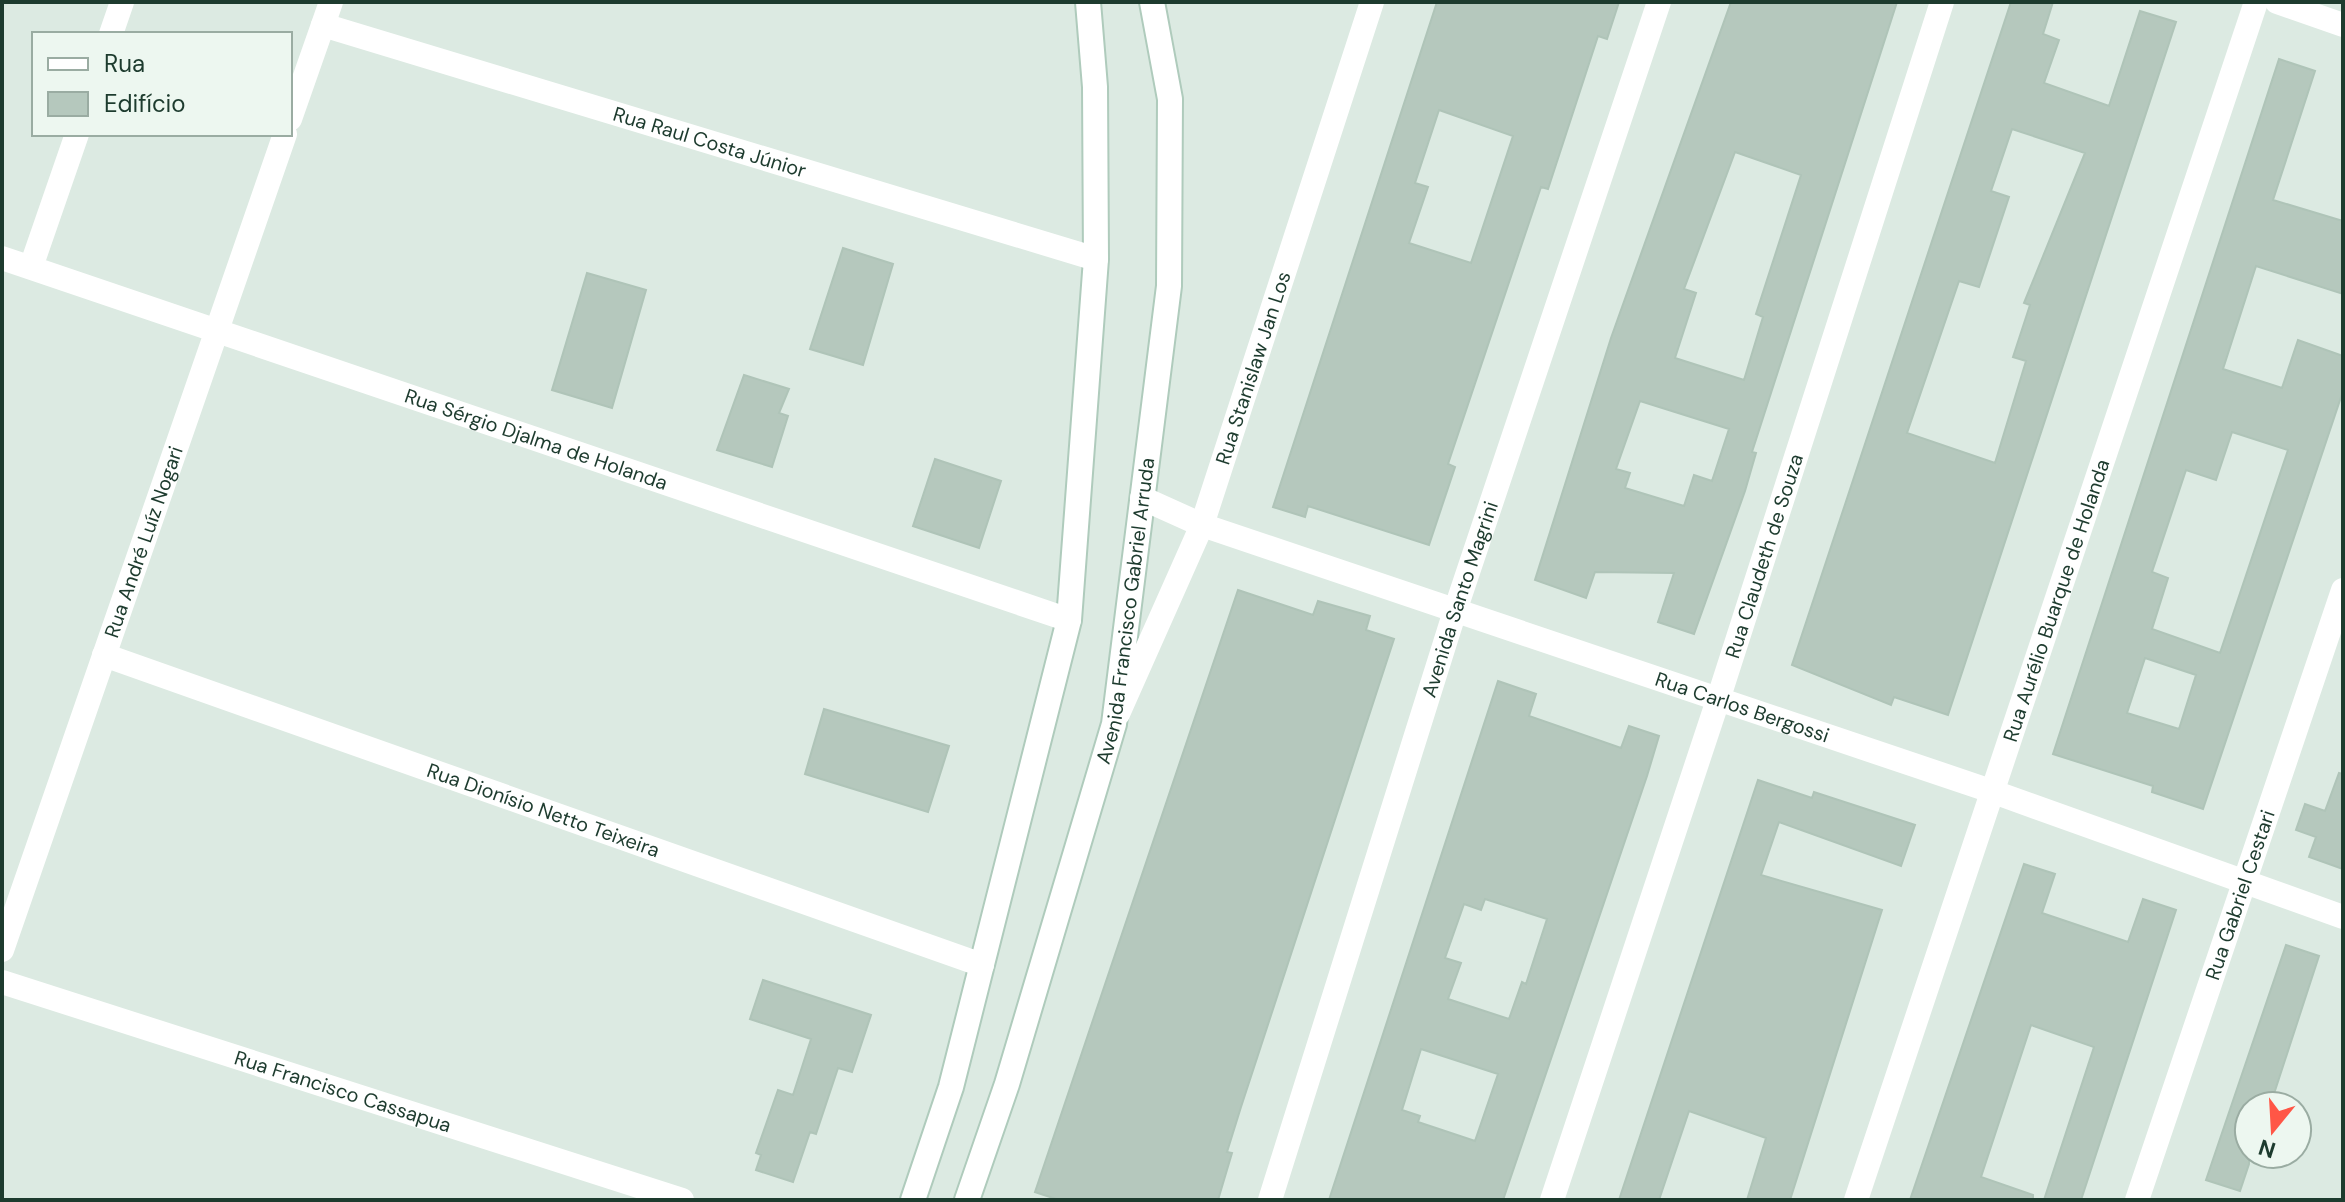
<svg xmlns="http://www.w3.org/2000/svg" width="2345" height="1202" font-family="'DM Sans',sans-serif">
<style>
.building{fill:#b5c8bd;stroke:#afc4b8;stroke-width:2;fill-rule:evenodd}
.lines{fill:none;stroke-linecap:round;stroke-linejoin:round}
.secondary-casing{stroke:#afcbbc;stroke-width:28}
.minor{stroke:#fff;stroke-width:24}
.secondary{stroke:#fff;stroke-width:24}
.labels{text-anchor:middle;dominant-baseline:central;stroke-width:6;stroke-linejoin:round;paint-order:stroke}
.street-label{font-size:20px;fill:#1d3b2e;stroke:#edf7f0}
</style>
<rect width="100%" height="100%" fill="#dceae2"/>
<path class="building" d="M 1437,2 L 1619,2 L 1607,39 L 1598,36 L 1548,189 L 1541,187 L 1448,464 L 1455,467 L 1429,545 L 1308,506 L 1305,517 L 1273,507 ZM 1439,110 L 1513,136 L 1471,263 L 1409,243 L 1428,187 L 1415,183 Z
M 1731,2 L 1897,2 L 1752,452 L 1756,453 L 1745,491 L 1694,634 L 1658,622 L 1674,573 L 1595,572 L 1586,598 L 1535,580 L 1611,338 ZM 1735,152 L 1801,175 L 1756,314 L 1763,317 L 1744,380 L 1675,358 L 1696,293 L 1684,289 ZM 1640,401 L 1729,429 L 1712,481 L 1694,475 L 1684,506 L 1625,488 L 1630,473 L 1616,469 Z
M 2011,2 L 2053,2 L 2043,34 L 2059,40 L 2044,83 L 2109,106 L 2140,11 L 2176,22 L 1948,715 L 1894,697 L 1891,705 L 1792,665 ZM 2012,129 L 2085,153 L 2024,303 L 2030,305 L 2013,357 L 2026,361 L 1995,463 L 1907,433 L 1959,281 L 1979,287 L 2009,197 L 1991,191 Z
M 2279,59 L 2315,71 L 2273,200 L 2343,221 L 2343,294 L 2256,266 L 2223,369 L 2282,388 L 2298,340 L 2343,356 L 2343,391 L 2203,809 L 2152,792 L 2153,786 L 2053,754 ZM 2232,432 L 2288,450 L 2220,653 L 2152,629 L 2168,578 L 2152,572 L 2186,470 L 2216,480 ZM 2145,658 L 2196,675 L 2179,729 L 2127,713 Z
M 843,248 L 893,264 L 863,365 L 810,349 Z
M 587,273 L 646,290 L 612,408 L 552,390 Z
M 744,375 L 789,389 L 779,413 L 788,416 L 772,467 L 717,450 Z
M 935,459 L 1001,481 L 979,548 L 913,526 Z
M 1238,590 L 1313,615 L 1318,601 L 1370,616 L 1366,630 L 1394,639 L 1241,1107 L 1227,1152 L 1232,1153 L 1218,1200 L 1059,1200 L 1035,1192 Z
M 1498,681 L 1536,694 L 1529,716 L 1621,748 L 1629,726 L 1659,736 L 1647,776 L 1503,1200 L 1329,1200 ZM 1485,899 L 1547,919 L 1526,984 L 1522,982 L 1509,1019 L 1448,999 L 1461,963 L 1445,958 L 1464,904 L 1481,910 ZM 1421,1049 L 1498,1074 L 1475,1141 L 1418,1122 L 1420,1116 L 1402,1110 Z
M 824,709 L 949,746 L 928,812 L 805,774 Z
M 2339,773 L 2343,774 L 2343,869 L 2309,857 L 2316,837 L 2296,830 L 2305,804 L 2325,811 Z
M 1758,780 L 1812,798 L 1814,792 L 1915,825 L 1901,866 L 1779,822 L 1761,875 L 1882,910 L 1790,1200 L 1747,1200 L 1766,1138 L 1689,1111 L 1659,1200 L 1619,1200 Z
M 2024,864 L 2055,874 L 2042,913 L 2128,942 L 2143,899 L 2176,910 L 2081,1200 L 2044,1200 L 2094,1047 L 2031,1025 L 1981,1177 L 2033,1195 L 2033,1200 L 1910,1200 Z
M 2286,945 L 2319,956 L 2270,1106 L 2249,1106 L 2249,1164 L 2240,1191 L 2206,1180 Z
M 763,980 L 871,1015 L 852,1072 L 838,1068 L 816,1134 L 810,1132 L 793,1182 L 756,1170 L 761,1155 L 756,1153 L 778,1090 L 793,1095 L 811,1039 L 750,1019 Z"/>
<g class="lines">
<defs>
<g id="secondary">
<path d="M 913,1200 L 951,1087 L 1069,620 L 1096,259 L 1095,87 L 1088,2"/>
<path id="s12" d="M 967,1200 L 1007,1084 L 1114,724 L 1169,286 L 1170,99 L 1152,2"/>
</g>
</defs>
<use href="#secondary" class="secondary-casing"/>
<g class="minor">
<path d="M 2277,2 L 2343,25"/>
<path id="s1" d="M 323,25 L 1096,259"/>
<path d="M 111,34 L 122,2"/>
<path d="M 290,119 L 331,2"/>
<path id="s2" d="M 2,258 L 1069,620"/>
<path d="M 31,267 L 77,134"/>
<path id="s3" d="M 1142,498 L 1202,525 L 1991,791 L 2343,917"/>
<path id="s4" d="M 104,655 L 982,965"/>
<path id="s5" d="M 1118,714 L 1202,525 L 1372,2"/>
<path id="s6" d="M 2,950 L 285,134"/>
<path id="s7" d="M 2,982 L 682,1200"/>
<path id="s8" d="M 1270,1200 L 1455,611 L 1659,2"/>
<path id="s9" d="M 1552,1200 L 1718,700 L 1942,2"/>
<path id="s10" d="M 1856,1200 L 2256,2"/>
<path id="s11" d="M 2137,1200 L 2343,590"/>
</g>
<use href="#secondary" class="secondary"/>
</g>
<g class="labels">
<g class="street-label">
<text stroke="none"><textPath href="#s1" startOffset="404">Rua Raul Costa Júnior</textPath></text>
<text stroke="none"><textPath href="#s5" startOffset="372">Rua Stanislaw Jan Los</textPath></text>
<text stroke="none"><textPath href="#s2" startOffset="564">Rua Sérgio Djalma de Holanda</textPath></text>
<text stroke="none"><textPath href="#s6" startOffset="432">Rua André Luíz Nogari</textPath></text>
<text stroke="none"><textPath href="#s9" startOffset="678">Rua Claudeth de Souza</textPath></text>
<text stroke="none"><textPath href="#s8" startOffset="630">Avenida Santo Magrini</textPath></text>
<text stroke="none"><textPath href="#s10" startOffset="632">Rua Aurélio Buarque de Holanda</textPath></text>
<text stroke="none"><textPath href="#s12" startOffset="612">Avenida Francisco Gabriel Arruda</textPath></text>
<text stroke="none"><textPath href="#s3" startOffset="636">Rua Carlos Bergossi</textPath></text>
<text stroke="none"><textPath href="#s4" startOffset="466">Rua Dionísio Netto Teixeira</textPath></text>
<text stroke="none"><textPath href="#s11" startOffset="322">Rua Gabriel Cestari</textPath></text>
<text stroke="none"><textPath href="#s7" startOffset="358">Rua Francisco Cassapua</textPath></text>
</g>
</g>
<rect width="2345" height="1202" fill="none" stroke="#1d3b2e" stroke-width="8"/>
<rect x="32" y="32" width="260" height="104" fill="#edf7f0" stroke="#9aaca2" stroke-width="2"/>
<rect x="48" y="58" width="40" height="12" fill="#ffffff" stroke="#9aaca2" stroke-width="2"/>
<text x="104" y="72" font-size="24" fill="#1d3b2e">Rua</text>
<rect x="48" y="92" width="40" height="24" fill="#b5c8bd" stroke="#9aaca2" stroke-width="2"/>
<text x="104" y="112" font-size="24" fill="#1d3b2e">Edifício</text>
<g transform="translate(2273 1130) rotate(198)"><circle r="38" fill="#edf7f0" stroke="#9aaca2" stroke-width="2"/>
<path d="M0-6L14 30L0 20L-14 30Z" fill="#ff5646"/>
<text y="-12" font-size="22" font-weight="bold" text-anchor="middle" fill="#1d3b2e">N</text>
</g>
</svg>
